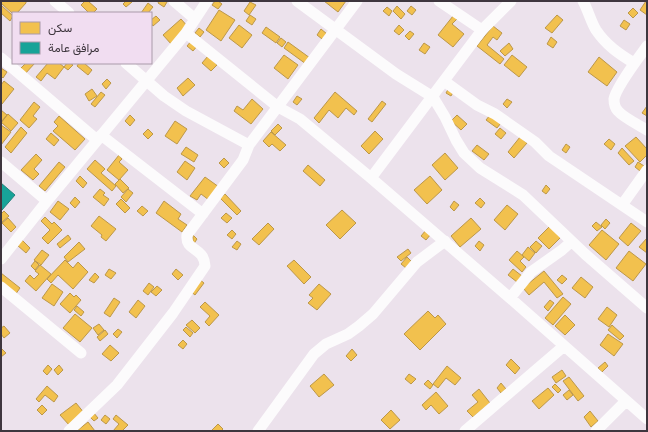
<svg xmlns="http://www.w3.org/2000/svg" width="648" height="432" font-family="Signika,Vazirmatn,sans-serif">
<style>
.homes{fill:#f2c14e;stroke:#bc9749}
.public{fill:#17a398;stroke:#23827d}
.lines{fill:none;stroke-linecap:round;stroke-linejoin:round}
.minor{stroke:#fcfbfc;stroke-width:11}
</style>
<rect width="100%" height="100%" fill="#ece2ec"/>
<path class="homes" d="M 1,1 L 26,1 L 26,3 L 17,13 L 13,13 L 13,14 L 1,3 Z
M 85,1 L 88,1 L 97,9 L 93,13 L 89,13 L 81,5 Z
M 126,1 L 131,1 L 132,2 L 126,7 L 123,4 Z
M 159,1 L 166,1 L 167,2 L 164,7 L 158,3 Z
M 215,1 L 218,1 L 222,4 L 218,9 L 212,5 Z
M 324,1 L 346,1 L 338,12 Z
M 646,1 L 647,1 L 647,15 L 640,10 Z
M 250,2 L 256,5 L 249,15 L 244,11 Z
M 148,3 L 153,7 L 148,13 L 141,13 Z
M 1,5 L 13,16 L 10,21 L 1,13 Z
M 397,6 L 405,14 L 401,19 L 393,11 Z
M 411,6 L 416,10 L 412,15 L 407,11 Z
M 387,7 L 392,11 L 389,16 L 383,11 Z
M 633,8 L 638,13 L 633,18 L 628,13 Z
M 219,10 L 235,20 L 221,41 L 206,30 Z
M 250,15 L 256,19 L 252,25 L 246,21 Z
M 557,15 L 563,20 L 552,33 L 545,28 Z
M 156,16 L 160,20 L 153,26 L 151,23 L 151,20 Z
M 453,16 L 457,19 L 452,24 L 464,34 L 453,47 L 438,35 Z
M 181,19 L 189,28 L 172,45 L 163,35 Z
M 624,20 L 630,24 L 626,30 L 620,26 Z
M 239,25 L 252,35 L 242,48 L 229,38 Z
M 399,25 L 404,30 L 399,35 L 394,31 Z
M 493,26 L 502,33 L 497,40 L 493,37 L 487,45 L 504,59 L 500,64 L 477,46 Z
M 266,27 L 280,37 L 276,43 L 262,33 Z
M 199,28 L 204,32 L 200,37 L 195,33 Z
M 321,29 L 327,34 L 322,39 L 317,35 Z
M 410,31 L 414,34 L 409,40 L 405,36 Z
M 551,37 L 557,42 L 553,48 L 547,44 Z
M 281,38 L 286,42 L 282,47 L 277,43 Z
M 192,40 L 198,45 L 193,51 L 187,46 Z
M 288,42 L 310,58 L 306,64 L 284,48 Z
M 424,43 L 430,47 L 425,54 L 419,50 Z
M 509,43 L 513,49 L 505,56 L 500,51 Z
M 284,55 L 298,65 L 288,79 L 274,68 Z
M 512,55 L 527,67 L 519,77 L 504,65 Z
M 208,56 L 217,65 L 211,71 L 202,63 Z
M 599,57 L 617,72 L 607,86 L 588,72 Z
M 26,63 L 35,63 L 24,75 L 19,70 Z
M 48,63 L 59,63 L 64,67 L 55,79 L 47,73 L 41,81 L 36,77 Z
M 67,63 L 70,63 L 73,65 L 68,70 L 64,67 Z
M 79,63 L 84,63 L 92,70 L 88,75 L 77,66 Z
M 1,68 L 7,72 L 3,78 L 1,76 Z
M 188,78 L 195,85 L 183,96 L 177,88 Z
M 107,79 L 111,83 L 106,89 L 102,84 Z
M 4,81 L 14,89 L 2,104 L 1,103 L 1,85 Z
M 450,86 L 455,89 L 451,96 L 446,93 Z
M 92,89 L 97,96 L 89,101 L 85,94 Z
M 101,92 L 105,95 L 95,107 L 91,104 Z
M 335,92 L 357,111 L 354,115 L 346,108 L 338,118 L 329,110 L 319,123 L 314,118 Z
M 297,96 L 302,99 L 297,105 L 293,102 Z
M 252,99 L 263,109 L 251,124 L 234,111 L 237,106 L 243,110 Z
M 507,99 L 512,102 L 507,108 L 503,104 Z
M 382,101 L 386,104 L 372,122 L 368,119 Z
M 34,102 L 40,107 L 33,116 L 37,119 L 29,128 L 20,120 Z
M 647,106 L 647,116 L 642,113 Z
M 1,110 L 7,115 L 1,123 Z
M 8,114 L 18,123 L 11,131 L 1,122 Z
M 130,115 L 135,120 L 130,126 L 125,121 Z
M 457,115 L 467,124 L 461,130 L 451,121 Z
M 490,115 L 501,123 L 497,128 L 486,120 Z
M 59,116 L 85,139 L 75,150 L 53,131 L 58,126 L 54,122 Z
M 175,121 L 187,129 L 177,144 L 165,136 Z
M 278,124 L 282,128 L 275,135 L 271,131 Z
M 1,125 L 11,132 L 1,145 Z
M 21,127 L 27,133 L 11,153 L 5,147 Z
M 500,128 L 506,133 L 501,139 L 495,134 Z
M 148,129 L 153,134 L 148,139 L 143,134 Z
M 375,131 L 383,139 L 369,154 L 361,146 Z
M 271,132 L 286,145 L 280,151 L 272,144 L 269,147 L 263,141 Z
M 51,133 L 59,140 L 54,146 L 46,139 Z
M 520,137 L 527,143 L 514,158 L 508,152 Z
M 636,137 L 647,149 L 647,155 L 640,162 L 625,146 Z
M 609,139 L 615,144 L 611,150 L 604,144 Z
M 566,144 L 570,147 L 566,153 L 562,150 Z
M 477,145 L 489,154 L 484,160 L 472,151 Z
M 186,147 L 198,155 L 194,162 L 181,154 Z
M 622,148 L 634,161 L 629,165 L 618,153 Z
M 445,153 L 458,168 L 445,180 L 432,165 Z
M 36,154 L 42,160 L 34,169 L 39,174 L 33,180 L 21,170 Z
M 119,155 L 122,159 L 119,162 L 128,170 L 119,180 L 107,170 Z
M 224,158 L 229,163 L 224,168 L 219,163 Z
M 95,160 L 105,169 L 101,173 L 116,186 L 112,191 L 87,169 Z
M 185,161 L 195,168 L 187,180 L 177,172 Z
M 59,162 L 65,167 L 45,191 L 39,186 Z
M 638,162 L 644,166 L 640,171 L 635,167 Z
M 308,165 L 325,180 L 320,186 L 303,171 Z
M 80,176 L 87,183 L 83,188 L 76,181 Z
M 430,176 L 442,190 L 427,204 L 414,190 Z
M 205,177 L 219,187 L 209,200 L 201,194 L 197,200 L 190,196 Z
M 120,179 L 129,188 L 123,193 L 115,184 Z
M 546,185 L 550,189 L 546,194 L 542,191 Z
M 100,189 L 105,193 L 103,195 L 109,199 L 104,206 L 93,197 Z
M 128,189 L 133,193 L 126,202 L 121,197 Z
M 225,194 L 241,211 L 237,215 L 220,198 Z
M 75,197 L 80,202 L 75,208 L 70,203 Z
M 480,198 L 485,203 L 481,208 L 475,203 Z
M 121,199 L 130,208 L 125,213 L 116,204 Z
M 58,201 L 69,209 L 60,220 L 50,212 Z
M 164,201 L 181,214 L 178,219 L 187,225 L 182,232 L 156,213 Z
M 454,201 L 459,205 L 454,211 L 450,207 Z
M 507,205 L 518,214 L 505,230 L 494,220 Z
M 142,206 L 148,211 L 143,216 L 137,211 Z
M 342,210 L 356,223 L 340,239 L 326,225 Z
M 4,211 L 9,216 L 1,223 L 1,214 Z
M 226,213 L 232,218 L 227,223 L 221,218 Z
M 99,216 L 116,229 L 106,241 L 101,237 L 102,235 L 91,226 Z
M 45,217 L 52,224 L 54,222 L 62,230 L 48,244 L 42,238 L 50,230 L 41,221 Z
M 8,218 L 16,227 L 11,232 L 2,223 Z
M 471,218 L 481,229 L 460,247 L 451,236 Z
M 606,219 L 610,223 L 605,229 L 601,225 Z
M 596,222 L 602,227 L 597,231 L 592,226 Z
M 268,223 L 274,229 L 259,245 L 252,239 Z
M 631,223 L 641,231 L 628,246 L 619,238 Z
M 550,226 L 561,237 L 549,249 L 538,238 Z
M 232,230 L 236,234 L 232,239 L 227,235 Z
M 426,230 L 431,234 L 426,240 L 421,236 Z
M 602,230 L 619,244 L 606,260 L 589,245 Z
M 68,235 L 71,239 L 60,248 L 57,244 Z
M 193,235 L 197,239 L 193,245 Z
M 647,238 L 647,253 L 639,247 Z
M 22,240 L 30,248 L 26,253 L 17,245 Z
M 237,241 L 241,244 L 237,250 L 232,247 Z
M 479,241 L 484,245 L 480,251 L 475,246 Z
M 536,241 L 542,246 L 536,253 L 530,247 Z
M 79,242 L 85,249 L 68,262 L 64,257 Z
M 528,247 L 535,253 L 529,261 L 522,255 Z
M 408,249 L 411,253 L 401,261 L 397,257 Z
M 42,250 L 49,255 L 41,265 L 34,260 Z
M 517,251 L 524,257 L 520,261 L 526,267 L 522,272 L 509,260 Z
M 629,251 L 646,264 L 633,281 L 616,268 Z
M 407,257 L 412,262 L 406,268 L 401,264 Z
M 65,260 L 73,268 L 78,262 L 88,272 L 73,289 L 58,275 L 51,283 L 47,279 Z
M 294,260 L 311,277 L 304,284 L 287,266 Z
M 35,261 L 39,265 L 35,270 L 31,266 Z
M 40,265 L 51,274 L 36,291 L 25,281 L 30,275 L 34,279 L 39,274 L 35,271 Z
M 109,269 L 116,273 L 111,279 L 105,275 Z
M 176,269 L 183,275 L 178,280 L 172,274 Z
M 513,269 L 522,276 L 517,282 L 508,275 Z
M 544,271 L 563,294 L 557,298 L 544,282 L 529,295 L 523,288 Z
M 1,273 L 20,288 L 15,295 L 1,284 Z
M 95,273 L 99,277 L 94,283 L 89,280 Z
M 562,275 L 567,279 L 562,284 L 557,280 Z
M 581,277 L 593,287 L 585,298 L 572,288 Z
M 199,279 L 204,283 L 195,295 L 190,291 Z
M 149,283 L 154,287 L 148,295 L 143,291 Z
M 52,284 L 63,292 L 54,306 L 42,298 Z
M 319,284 L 331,294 L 317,310 L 308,303 L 313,298 L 309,295 Z
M 157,286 L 162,290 L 156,296 L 151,292 Z
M 70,293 L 74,297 L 76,295 L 81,300 L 70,313 L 60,304 Z
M 563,297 L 571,304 L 553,325 L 545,318 Z
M 114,298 L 120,302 L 110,317 L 104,313 Z
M 138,300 L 145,306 L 136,318 L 129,312 Z
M 550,300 L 554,303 L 548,311 L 544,307 Z
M 205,302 L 219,315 L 209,326 L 205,322 L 210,316 L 200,307 Z
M 77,306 L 84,312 L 81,316 L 74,310 Z
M 607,307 L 617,315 L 609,327 L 598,319 Z
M 428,311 L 435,318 L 438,315 L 446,324 L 420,350 L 404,334 Z
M 75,314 L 92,328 L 80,342 L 63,328 Z
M 565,315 L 575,325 L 565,335 L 555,326 Z
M 192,320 L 200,328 L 195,333 L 186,325 Z
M 99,324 L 104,330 L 98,335 L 93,328 Z
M 612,325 L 624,336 L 620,340 L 608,330 Z
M 4,326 L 10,333 L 4,338 L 1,334 L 1,328 Z
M 186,327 L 193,333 L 190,337 L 183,330 Z
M 118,329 L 122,332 L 117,338 L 113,334 Z
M 105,330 L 108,334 L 100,341 L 97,337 Z
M 608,334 L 623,344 L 614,356 L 600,345 Z
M 183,340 L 187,344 L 183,349 L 178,345 Z
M 110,345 L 119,353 L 111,361 L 102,354 Z
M 1,348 L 6,353 L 1,357 Z
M 352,349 L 357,355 L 351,361 L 346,356 Z
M 511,359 L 520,368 L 515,374 L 506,365 Z
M 605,362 L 608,366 L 602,372 L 598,368 Z
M 48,365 L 52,369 L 47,375 L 43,371 Z
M 59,365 L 63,370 L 58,375 L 54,370 Z
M 447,366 L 461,378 L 455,385 L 446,378 L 438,388 L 433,384 Z
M 562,370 L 566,376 L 556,383 L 552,377 Z
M 324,374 L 334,385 L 319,397 L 310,386 Z
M 409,374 L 416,379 L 411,384 L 405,379 Z
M 569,377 L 584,396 L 578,401 L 563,381 Z
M 428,380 L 433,385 L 430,389 L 424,384 Z
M 501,383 L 506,389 L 501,393 L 497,388 Z
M 555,384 L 561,390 L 558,393 L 552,387 Z
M 47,386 L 58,396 L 54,402 L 45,395 L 39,402 L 36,399 Z
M 548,388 L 554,395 L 539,409 L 532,401 Z
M 479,389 L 490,403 L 473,417 L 467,411 L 478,402 L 472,395 Z
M 569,390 L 573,395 L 567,400 L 563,395 Z
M 436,392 L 448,406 L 439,414 L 431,405 L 426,410 L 422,405 Z
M 76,403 L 85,414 L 70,426 L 60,415 Z
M 42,405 L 47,410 L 42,415 L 37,410 Z
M 391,410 L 400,420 L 390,429 L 381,420 Z
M 590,411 L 598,421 L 591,427 L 584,417 Z
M 93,412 L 98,418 L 94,421 L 89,416 Z
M 105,415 L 110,419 L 106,424 L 101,420 Z
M 116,415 L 128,425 L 122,431 L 113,431 L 119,424 L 113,419 Z
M 88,422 L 95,431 L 79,431 L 78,430 Z
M 218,424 L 223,429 L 221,431 L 211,431 Z"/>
<path class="public" d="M 1,183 L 15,195 L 2,210 L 1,209 Z"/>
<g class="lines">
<path class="minor" d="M 55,1 L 69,13
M 174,1 L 195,19
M 297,1 L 396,74 L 433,97 L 445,117 L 456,140 L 464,153 L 480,168 L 523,195 L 585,254 L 647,308
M 439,1 L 482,30
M 583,1 C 588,10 591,22 596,30 C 606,45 619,54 634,63
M 186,33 L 278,107 L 300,119 L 371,178 L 510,298 L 647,419
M 647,46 C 639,57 616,87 614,99 C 614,103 615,108 618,111 C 624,118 639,125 647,130
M 1,58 L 97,140
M 126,63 L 164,96 L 186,111 L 249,145
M 444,81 L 477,105 L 495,114 L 535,142 L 549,156 L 647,222
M 101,135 L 203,214
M 1,162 L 47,201
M 371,178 L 482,30 L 511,1
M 622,205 L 647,170
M 1,259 L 47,201 L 186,33 L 207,1
M 1,287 L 81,353
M 510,298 L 531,272 L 562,250 L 571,242
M 69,431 L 117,385 L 173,313 L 205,266 C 204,246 185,252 187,235 L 243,160 L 249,145 L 357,1
M 258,431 L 314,354 L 326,344 L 348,334 L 359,326 L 373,314 L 417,262 L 445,241
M 465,431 L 564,346
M 596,431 L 626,401"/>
</g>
<rect width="648" height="432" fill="none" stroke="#3e363e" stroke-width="4"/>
<rect x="12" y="12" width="140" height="52" fill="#f1ddf1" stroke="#a99aa9"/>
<rect x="20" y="22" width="20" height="12" fill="#f2c14e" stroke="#a99aa9"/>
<text x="48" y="32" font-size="12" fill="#3e363e">سكن</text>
<rect x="20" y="42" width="20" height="12" fill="#17a398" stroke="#a99aa9"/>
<text x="48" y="52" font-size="12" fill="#3e363e">مرافق عامة</text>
</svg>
